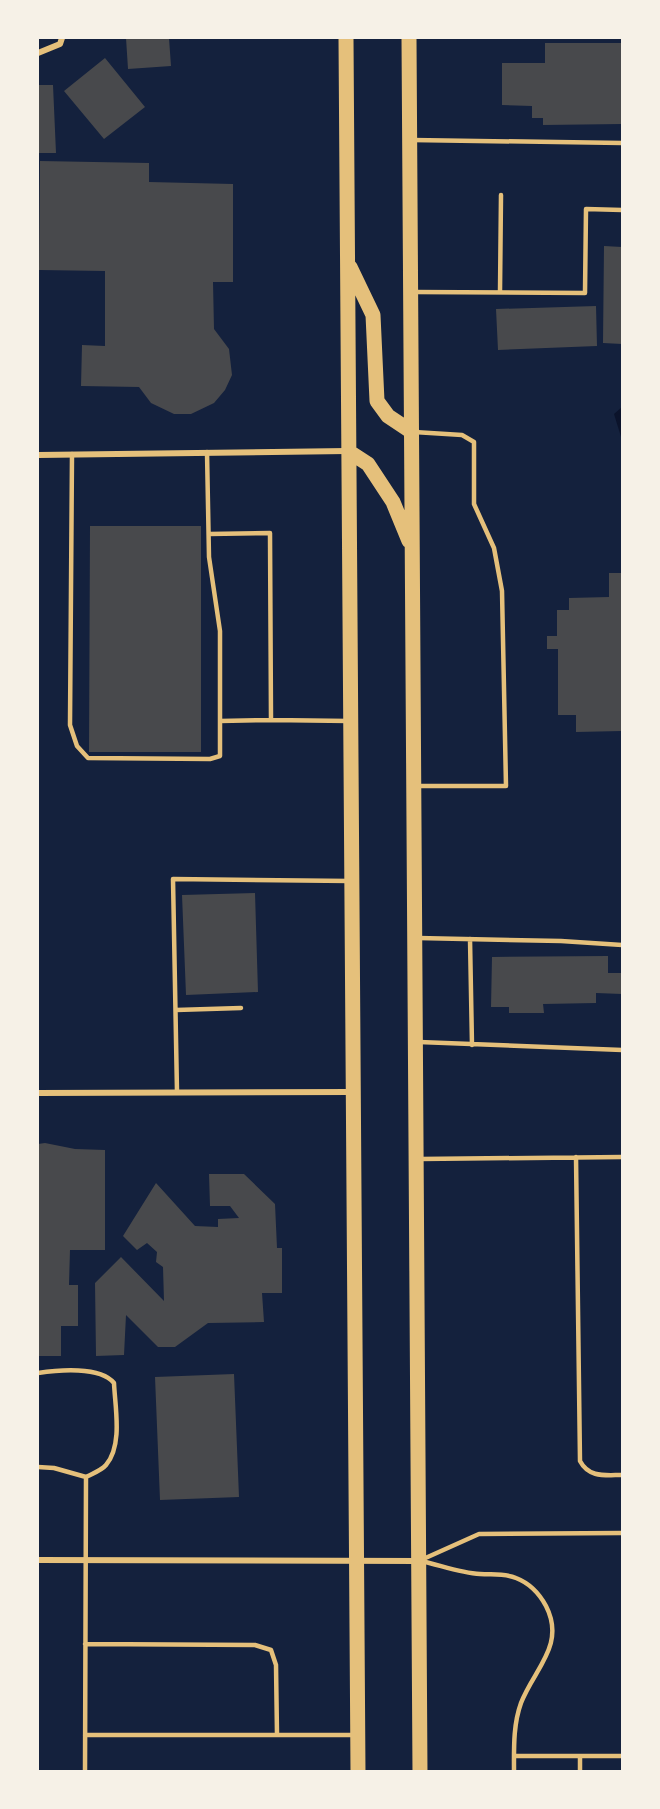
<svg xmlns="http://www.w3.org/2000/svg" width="660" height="1809" font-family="Quicksand,sans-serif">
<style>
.water{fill:#0b132b}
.building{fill:#48494c}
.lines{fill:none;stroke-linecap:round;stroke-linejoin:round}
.service{stroke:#e5c07b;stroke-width:4.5}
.minor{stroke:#e5c07b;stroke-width:6}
.primary{stroke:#e5c07b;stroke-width:15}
</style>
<rect width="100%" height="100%" fill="#14213d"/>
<path class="water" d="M 622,407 L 622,440 L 614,414 Z"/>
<path class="building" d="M 126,38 L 169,38 L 171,66 L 128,69 Z
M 545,43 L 622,43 L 622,124 L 543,125 L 543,118 L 532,118 L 532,106 L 502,105 L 502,63 L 545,63 Z
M 105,58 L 145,107 L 104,139 L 64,91 Z
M 38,85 L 53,85 L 56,153 L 38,153 Z
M 40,161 L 149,163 L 149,182 L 233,184 L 233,282 L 213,282 L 214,329 L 229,349 L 232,375 L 225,390 L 214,403 L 191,414 L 174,414 L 151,403 L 139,387 L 81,386 L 82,345 L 105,346 L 105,271 L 39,270 Z
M 604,246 L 622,247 L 622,344 L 603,343 Z
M 596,306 L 597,346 L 498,350 L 496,309 Z
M 90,526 L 201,526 L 201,752 L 89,752 Z
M 609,573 L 622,573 L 622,731 L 576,732 L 576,715 L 558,715 L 558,649 L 547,649 L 547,636 L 557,636 L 557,610 L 569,610 L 569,598 L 609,597 Z
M 255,893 L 258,992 L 186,995 L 182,895 Z
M 608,956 L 608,973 L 622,973 L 622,994 L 596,993 L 596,1003 L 543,1004 L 544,1013 L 509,1013 L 509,1007 L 491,1007 L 492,957 Z
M 45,1143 L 75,1149 L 105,1150 L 105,1250 L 70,1250 L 69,1285 L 78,1285 L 78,1326 L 61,1326 L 61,1356 L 38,1356 L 38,1144 Z
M 209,1174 L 244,1174 L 275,1204 L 277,1248 L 282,1248 L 282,1293 L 262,1293 L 264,1322 L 208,1323 L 175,1347 L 158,1347 L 126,1315 L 124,1355 L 96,1356 L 95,1283 L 121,1257 L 164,1301 L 163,1267 L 156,1262 L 157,1252 L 147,1243 L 137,1250 L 123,1236 L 156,1183 L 195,1226 L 218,1227 L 218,1219 L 239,1218 L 230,1206 L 210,1206 Z
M 234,1374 L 239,1497 L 160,1500 L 155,1377 Z"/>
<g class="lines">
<path class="service" d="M 412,140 L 622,143
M 414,292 L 585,293 L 586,209 L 622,210
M 500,292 L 501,195
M 414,432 L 462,435 L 474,442 L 474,504 L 494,548 L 502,591 L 506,786 L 418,786
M 207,452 L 209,557 L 220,631 L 220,721 L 271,720 L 270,533 L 209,534
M 72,454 L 70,725 L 77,746 L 88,758 L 210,759 L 220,756 L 220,721
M 271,720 L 349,721
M 418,938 L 561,941 L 622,945
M 470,939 L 472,1045
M 176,1010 L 241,1008
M 419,1042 L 622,1050
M 177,1092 L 173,879 L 350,881
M 576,1157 L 580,1461 C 589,1478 605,1475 622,1475
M 420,1159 L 622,1157
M 38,1373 C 58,1370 100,1366 114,1383 C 115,1407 123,1445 106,1465 C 102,1470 92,1474 86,1477 L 54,1468 L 38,1467
M 421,1560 L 479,1534 L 622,1533
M 421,1561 C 440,1565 460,1573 480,1574 C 492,1575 504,1573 516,1578 C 529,1583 539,1593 546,1606 C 566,1645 534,1669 521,1703 C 513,1725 514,1749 514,1772
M 85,1644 L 255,1645 L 271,1650 L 276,1665 L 277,1735
M 85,1735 L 356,1735
M 514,1756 L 622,1756
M 580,1756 L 580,1772
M 85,1772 L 86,1477"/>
<path class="minor" d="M 38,53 L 60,44 L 62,38
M 38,455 L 347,451
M 38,1093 L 352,1092
M 38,1560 L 418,1561"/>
<path class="primary" d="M 346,38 L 358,1772
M 409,38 L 420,1772
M 350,267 L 373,315 L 377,401 L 388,416 L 412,432
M 348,451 L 368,464 L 393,502 L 409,541"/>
</g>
<rect width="660" height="1809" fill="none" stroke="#f6f1e7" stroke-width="78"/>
</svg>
